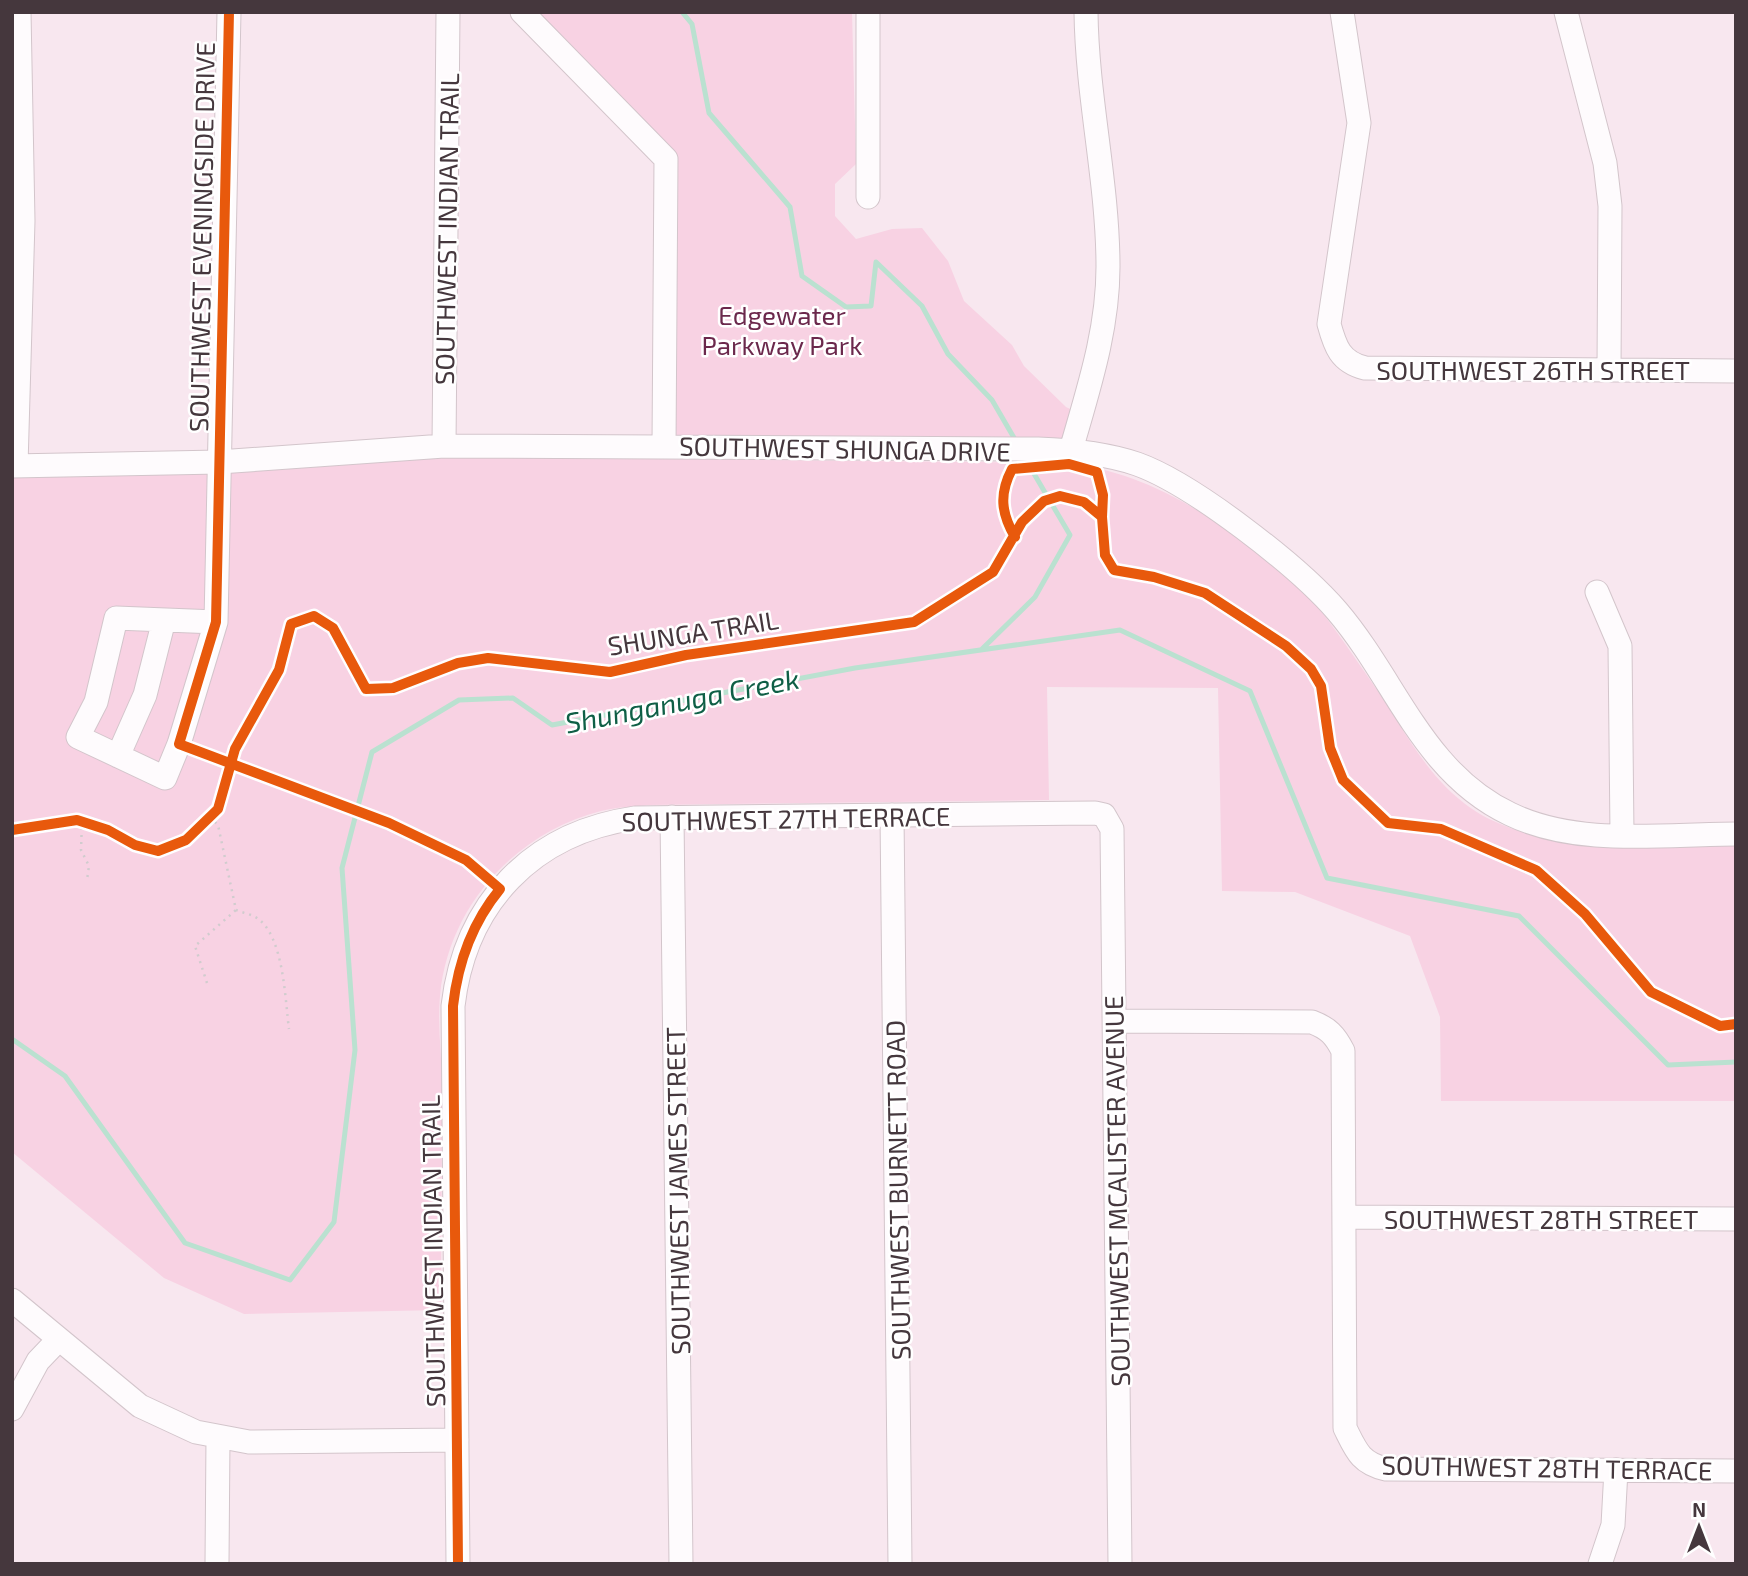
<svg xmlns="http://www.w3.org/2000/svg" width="1748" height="1576" font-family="'Exo 2',sans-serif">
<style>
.green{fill:#f8d2e3}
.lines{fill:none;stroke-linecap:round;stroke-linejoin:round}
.stream{stroke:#bae1d0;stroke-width:5}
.minor-casing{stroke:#d3c5cb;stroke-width:25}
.path{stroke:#d1ccce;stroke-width:2.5;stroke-dasharray:2 5;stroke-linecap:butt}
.minor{stroke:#fefbfd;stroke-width:23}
.cycleway-casing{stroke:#fff;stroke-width:15}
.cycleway{stroke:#e8590c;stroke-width:10}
.labels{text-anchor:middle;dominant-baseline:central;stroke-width:5;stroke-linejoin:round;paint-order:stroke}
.street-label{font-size:26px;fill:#45373d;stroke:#fff}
.park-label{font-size:26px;fill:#6b284c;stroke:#fff}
.water-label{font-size:28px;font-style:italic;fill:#0f5f46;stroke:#fff}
</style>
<rect width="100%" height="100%" fill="#f8e7ef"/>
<path class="green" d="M 522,12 L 852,12 L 856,164 L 835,184 L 835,216 L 856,239 L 892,229 L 922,228 L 948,261 L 964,301 L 1012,345 L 1024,366 L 1066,407 L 1081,414 L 1071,450 L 664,446 L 666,159 Z
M 457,457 L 1063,463 C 1145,470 1216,517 1277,569 C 1289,579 1303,589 1313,601 C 1335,628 1355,658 1375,687 C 1409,737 1436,796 1496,822 C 1571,856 1656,846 1736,845 L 1736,1101 L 1441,1101 L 1440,1017 L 1410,936 L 1295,892 L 1222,891 L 1218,688 L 1047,687 L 1049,800 L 648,805 C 633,807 616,807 601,811 C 515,833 448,907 440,996 C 437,1029 443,1064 442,1097 C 442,1168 441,1239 441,1310 L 244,1314 L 164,1278 L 12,1152 L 12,477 L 248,472 Z"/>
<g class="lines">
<path class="stream" d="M 682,12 L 692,24 L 709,113 L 790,207 L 802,276 L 846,307 L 871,306 L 876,262 L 922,306 L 948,354 L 992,400 L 1017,443
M 982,649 L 1035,597 L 1070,535 L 1023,455
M 12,1039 L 65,1076 L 185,1243 L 290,1280 L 334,1222 L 355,1050 L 342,868 L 372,752 L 459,700 L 513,698 L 552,725 L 855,668 L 1120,630 L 1250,691 L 1327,878 L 1519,916 L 1668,1065 L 1736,1062"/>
<defs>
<path id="minor" d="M 522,12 L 666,159 L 664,446
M 1342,12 L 1359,123 L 1329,324 C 1335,346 1340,362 1365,368 L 1736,371
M 1566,12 L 1605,163 L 1610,206 L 1609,370
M 868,197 L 868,12
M 444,446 L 448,12
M 1071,450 C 1088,390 1108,331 1108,267 C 1108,182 1087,98 1086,12
M 12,466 L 219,462 L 444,446 L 1038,449 C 1071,450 1105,453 1137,464 C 1193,484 1298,566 1337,611 C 1396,680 1423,773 1510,814 C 1578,847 1663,834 1736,834
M 16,466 L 23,221 L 19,12
M 1597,592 L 1620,646 L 1622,834
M 216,622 L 116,618 L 96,702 L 78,737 L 165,778 L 179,744 L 216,622 L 229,12
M 118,756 L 145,695 L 164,620
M 892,815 L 900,1564
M 672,817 L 681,1564
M 1115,1021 L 1312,1022 C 1328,1028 1335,1035 1343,1051 L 1345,1428 C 1356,1450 1360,1463 1386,1469 L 1736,1471
M 1346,1217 L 1736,1219
M 12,1300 L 140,1406 L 196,1432 L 249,1442 L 457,1440
M 12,1409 L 38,1361 L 59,1339
M 217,1564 L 218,1437
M 458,1564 L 453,1006 C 465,903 532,833 635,818 L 1095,813 L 1104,815 L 1112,829 L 1120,1564
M 1600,1564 L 1613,1525 L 1616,1470"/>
</defs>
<use href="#minor" class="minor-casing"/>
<path class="path" d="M 210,817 L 218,825 L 236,910 C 243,913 251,914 257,918 C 284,936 285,1000 289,1029
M 82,821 L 81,850 L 89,866 L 87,880
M 207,983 L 195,946 L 236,910"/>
<use href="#minor" class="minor"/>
<defs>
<path id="cycleway" d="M 229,12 L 216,622 L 179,744 L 389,823 L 466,860 L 500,889 C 472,923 458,962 453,1006 L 458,1564
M 1015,537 C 1001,513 999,494 1012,469 L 1069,464 L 1097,472 L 1103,495 L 1102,517
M 12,830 L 77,820 L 108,830 L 135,845 L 158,851 L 186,840 L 218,809 L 235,749 L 279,670 L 291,624 L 314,616 L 333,628 L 366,689 L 393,688 L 458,663 L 488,658 L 610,672 L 686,655 L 914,622 L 993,572 L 1022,522 L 1044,501 L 1060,496 L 1084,502 L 1102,517 L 1105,555 L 1114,570 L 1154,577 L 1205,593 L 1286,646 L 1311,669 L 1321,686 L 1330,748 L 1343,780 L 1388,823 L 1441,829 L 1536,870 L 1585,914 L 1651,992 L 1720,1026 L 1736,1024"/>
</defs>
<use href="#cycleway" class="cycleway-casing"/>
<use href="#cycleway" class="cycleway"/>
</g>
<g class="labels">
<g class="street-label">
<text transform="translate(446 229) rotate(-89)">SOUTHWEST INDIAN TRAIL</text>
<text transform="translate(201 237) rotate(-89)">SOUTHWEST EVENINGSIDE DRIVE</text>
<text x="1533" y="369">SOUTHWEST 26TH STREET</text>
<text transform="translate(845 448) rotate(1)">SOUTHWEST SHUNGA DRIVE</text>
<text transform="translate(693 632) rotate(-9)">SHUNGA TRAIL</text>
<text transform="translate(786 818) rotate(-1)">SOUTHWEST 27TH TERRACE</text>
<text transform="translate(897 1190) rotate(-91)">SOUTHWEST BURNETT ROAD</text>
<text transform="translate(677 1191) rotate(-91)">SOUTHWEST JAMES STREET</text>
<text transform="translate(1116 1191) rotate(-91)">SOUTHWEST MCALISTER AVENUE</text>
<text x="1541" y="1218">SOUTHWEST 28TH STREET</text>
<text transform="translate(432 1251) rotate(-91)">SOUTHWEST INDIAN TRAIL</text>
<text transform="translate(1547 1467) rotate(1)">SOUTHWEST 28TH TERRACE</text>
</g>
<g class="park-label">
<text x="782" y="314">Edgewater<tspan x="782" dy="30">Parkway Park</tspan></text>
</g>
<g class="water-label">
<text transform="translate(682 700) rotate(-11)">Shunganuga Creek</text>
</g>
</g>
<rect width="1748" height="1576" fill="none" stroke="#45373d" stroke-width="28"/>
<g transform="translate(1699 1527)" stroke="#ffffff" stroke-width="5" paint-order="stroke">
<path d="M0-5L12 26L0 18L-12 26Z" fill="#45373d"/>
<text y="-10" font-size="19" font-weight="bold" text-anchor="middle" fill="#45373d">N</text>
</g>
</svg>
